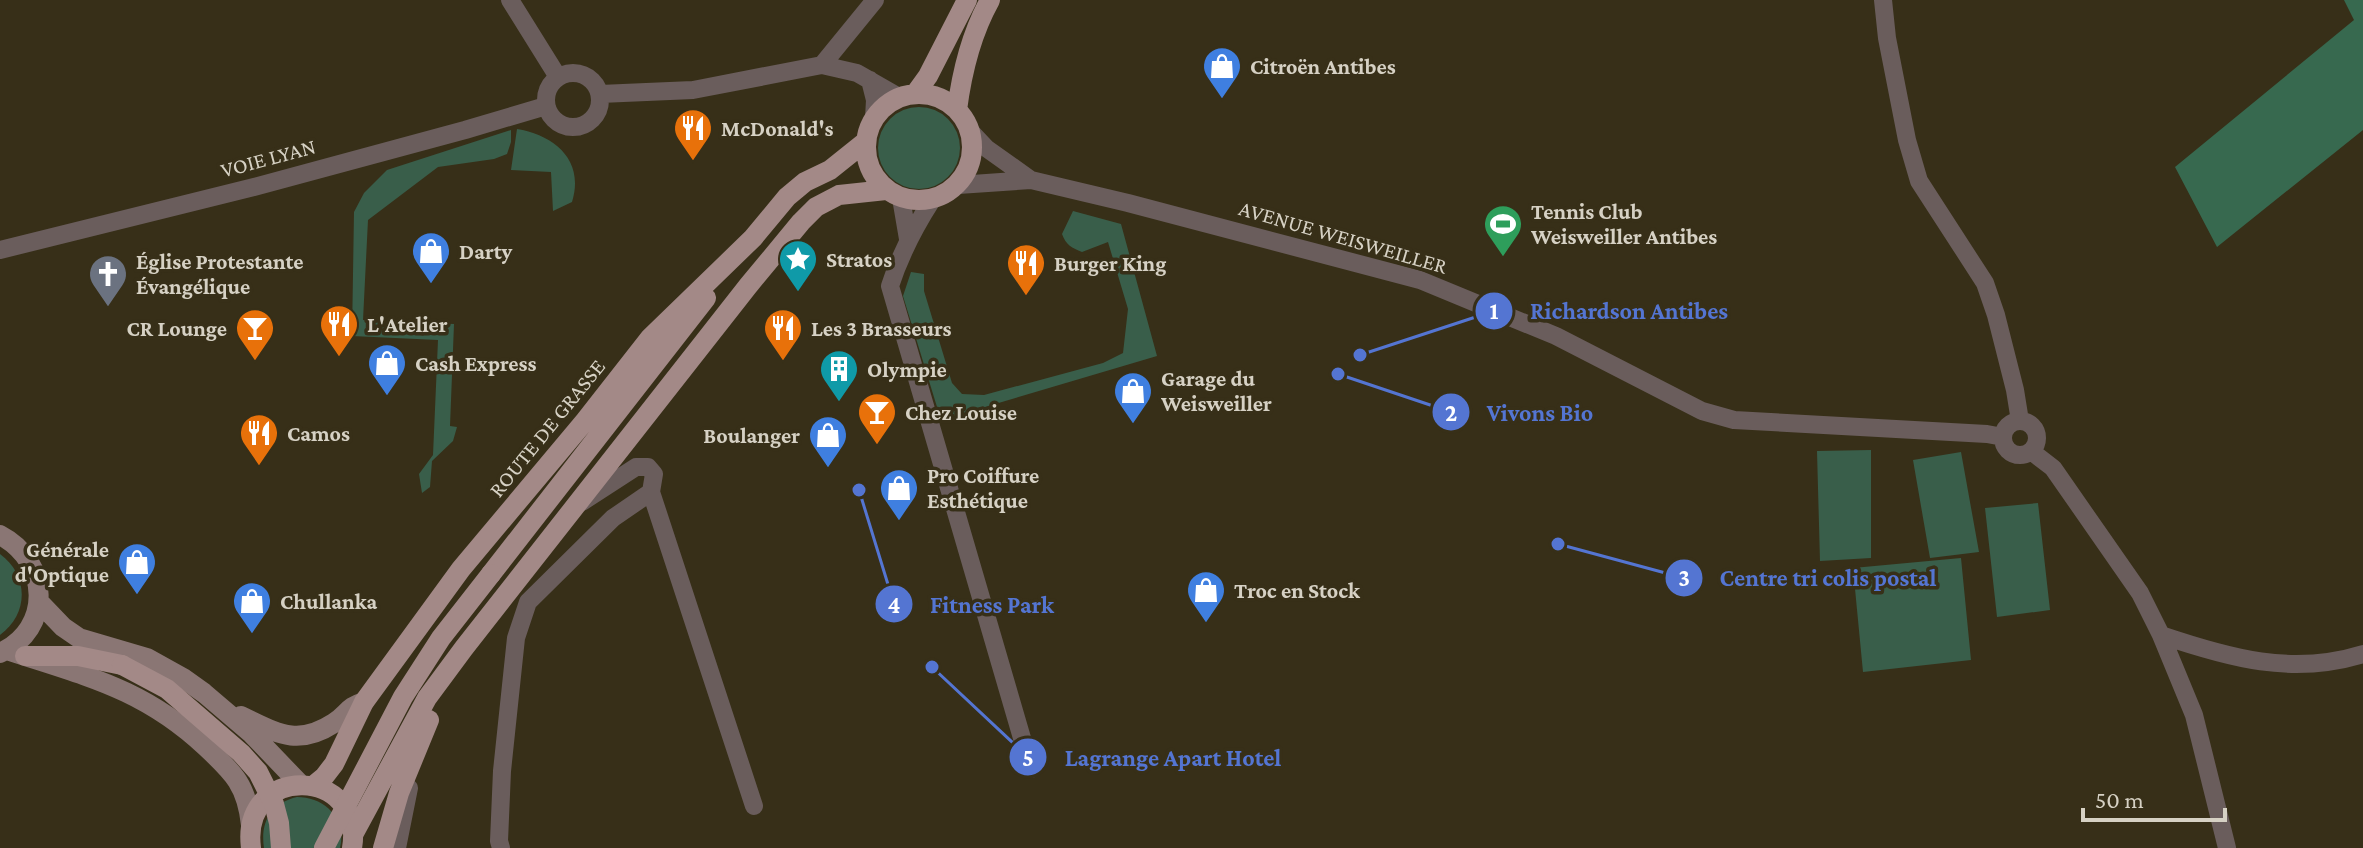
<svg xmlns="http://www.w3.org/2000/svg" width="2363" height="848" font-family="'Crimson Pro',serif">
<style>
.green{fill:#395e4a}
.forest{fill:#37694f}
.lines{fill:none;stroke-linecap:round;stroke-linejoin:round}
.street{stroke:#6a5d5c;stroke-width:18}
.secondary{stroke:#8a7674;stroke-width:20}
.primary{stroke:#a38987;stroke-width:20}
.primary-bridge{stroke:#a38987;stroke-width:20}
.labels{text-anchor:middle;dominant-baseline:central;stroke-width:7;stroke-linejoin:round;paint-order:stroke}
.poi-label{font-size:22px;font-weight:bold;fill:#d6d1c4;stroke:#372f18;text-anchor:start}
.street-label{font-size:22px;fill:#d6d1c4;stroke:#372f18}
.leader{fill:none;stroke:#5475d2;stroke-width:3}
.callout-dot{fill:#5475d2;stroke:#372f18;stroke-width:3}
.mark-label{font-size:24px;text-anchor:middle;font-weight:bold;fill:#fff}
.callout-label{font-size:24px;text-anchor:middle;font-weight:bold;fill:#5475d2;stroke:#372f18;stroke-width:7;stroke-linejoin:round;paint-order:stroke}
</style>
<rect width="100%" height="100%" fill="#372f18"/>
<path class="green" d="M878 148a41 41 0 1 1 82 0a41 41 0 1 1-82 0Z
M 517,129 C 554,135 585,160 572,202 L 553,211 L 551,172 L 511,170 Z
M 511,130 L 511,142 L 507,154 L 494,159 L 438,167 L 368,220 L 363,320 L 454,324 L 450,426 L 457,427 L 453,441 L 432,461 L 430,487 L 422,493 L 419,474 L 433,455 L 438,340 L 352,336 L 354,212 L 364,193 L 387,170 Z
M 1073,211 L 1121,224 L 1157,356 L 941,420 L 903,296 L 911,272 L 924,274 L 924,291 L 952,383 L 962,394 L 984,395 L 1103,363 L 1123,353 L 1128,309 L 1108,242 L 1082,252 C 1072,248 1066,245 1062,234 Z
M 1871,450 L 1871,558 L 1820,561 L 1817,451 Z
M 1961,452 L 1979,552 L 1930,558 L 1913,460 Z
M 2038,503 L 2050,610 L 1997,617 L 1985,508 Z
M 0,554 C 29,575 29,614 0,635 Z
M 1961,558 L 1971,660 L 1863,672 L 1853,568 Z
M 297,797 C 325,797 347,819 340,848 L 264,848 C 260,822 271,803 297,797 Z"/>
<path class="forest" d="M 2344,0 L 2363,0 L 2363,130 L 2217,247 L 2175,167 L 2354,20 Z"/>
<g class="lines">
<path class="street" d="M 510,0 L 558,77
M 1883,0 L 1887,38 L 1907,140 L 1919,181 L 1985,283 L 1996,315 L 2015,390 L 2020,421
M 822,65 L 875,0
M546 100a27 27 0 1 1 54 0a27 27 0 1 1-54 0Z
M 870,80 L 875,100 L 874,118
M 600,94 L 693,90 L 822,65 L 857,73 L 899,97
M 970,131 L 986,148 L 1031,180
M 958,185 L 1031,180 L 1128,203 L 1420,280 L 1556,336 L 1702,411 L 1734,420 L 1987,434 L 2003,437
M 901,198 L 908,239
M 932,200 C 914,228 900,255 890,286 L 1031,769
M 0,250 L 254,187 L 465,130 L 546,106
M2003 438a17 17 0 1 1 34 0a17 17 0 1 1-34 0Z
M 2031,451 L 2053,468 L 2140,593 L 2161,635 L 2194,715 L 2227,848
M 582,502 L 636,467 L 648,467 L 654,474 L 651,492 L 754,806
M 2161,635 C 2229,658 2292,676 2363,654
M 397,848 L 409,788
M 501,848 L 499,841 L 502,771 L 516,638 L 528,602 L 613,518 L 651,492"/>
<path class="secondary" d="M 0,535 C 50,561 53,629 0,653
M 39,602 L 63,627 L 79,638 L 147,658 L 183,678 L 204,693 L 252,734 L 300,784
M 7,650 C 85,676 143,688 206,747 C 234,773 247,786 251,825
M 241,716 C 277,733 297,747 334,723 C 348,714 347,707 364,702"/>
<path class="primary" d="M866 147a53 53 0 1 1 106 0a53 53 0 1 1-106 0Z
M 915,94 L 928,76 L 967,0
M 957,110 C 962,71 971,34 990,0
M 491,574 L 706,298
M 25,656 L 78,656 L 122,665
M 313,786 L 324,777 L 334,764 L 364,702 L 461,569 L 585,421 L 650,338 L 753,238 L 787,197 L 805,182 L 830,170 L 865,142
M 354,833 L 427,698 L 464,648 L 748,286 L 801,222 L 816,207 L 839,195 L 886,190
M 251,848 C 240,762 366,767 352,848
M 383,848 L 399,793 L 429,720"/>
<path class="primary-bridge" d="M 122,665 L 167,689 L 241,753 L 258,772 L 274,804 L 279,823 L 281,848
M 324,848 L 403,697 L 441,638 L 491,574"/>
</g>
<defs>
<symbol id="shop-pin" viewBox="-11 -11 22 30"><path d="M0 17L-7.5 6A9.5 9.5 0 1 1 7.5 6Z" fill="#3f7fe0" stroke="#372f18"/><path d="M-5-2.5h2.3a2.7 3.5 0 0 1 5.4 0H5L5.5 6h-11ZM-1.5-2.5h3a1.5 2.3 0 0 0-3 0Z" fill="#fff"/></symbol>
<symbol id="restaurant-pin" viewBox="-11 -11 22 30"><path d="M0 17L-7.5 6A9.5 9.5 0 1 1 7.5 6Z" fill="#e8710a" stroke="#372f18"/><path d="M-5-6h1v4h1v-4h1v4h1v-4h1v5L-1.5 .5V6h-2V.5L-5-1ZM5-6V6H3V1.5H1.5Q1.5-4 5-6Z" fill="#fff"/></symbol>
<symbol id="stadium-pin" viewBox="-11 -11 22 30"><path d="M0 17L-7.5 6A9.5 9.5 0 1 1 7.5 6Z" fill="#2e9e5b" stroke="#372f18"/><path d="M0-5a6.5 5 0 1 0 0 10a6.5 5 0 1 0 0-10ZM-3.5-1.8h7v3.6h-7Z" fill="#fff"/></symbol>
<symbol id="sight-pin" viewBox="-11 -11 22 30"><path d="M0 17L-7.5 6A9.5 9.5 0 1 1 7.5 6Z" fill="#0f9aa8" stroke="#372f18"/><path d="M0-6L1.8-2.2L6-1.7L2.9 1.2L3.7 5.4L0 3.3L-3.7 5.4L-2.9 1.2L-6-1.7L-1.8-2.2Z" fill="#fff"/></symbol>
<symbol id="church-pin" viewBox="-11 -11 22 30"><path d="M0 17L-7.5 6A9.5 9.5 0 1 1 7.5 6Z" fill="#6b7280" stroke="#372f18"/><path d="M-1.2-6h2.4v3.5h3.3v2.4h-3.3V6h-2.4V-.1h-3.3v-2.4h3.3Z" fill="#fff"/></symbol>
<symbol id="bar-pin" viewBox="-11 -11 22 30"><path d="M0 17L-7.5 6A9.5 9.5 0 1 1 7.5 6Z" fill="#e8710a" stroke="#372f18"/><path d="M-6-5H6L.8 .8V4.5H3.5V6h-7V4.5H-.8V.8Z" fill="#fff"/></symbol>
<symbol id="building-pin" viewBox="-11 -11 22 30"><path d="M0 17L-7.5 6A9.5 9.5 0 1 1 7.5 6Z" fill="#0f9aa8" stroke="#372f18"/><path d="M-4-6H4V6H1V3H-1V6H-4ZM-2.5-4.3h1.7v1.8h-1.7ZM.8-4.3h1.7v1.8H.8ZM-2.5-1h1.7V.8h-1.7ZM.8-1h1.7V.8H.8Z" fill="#fff"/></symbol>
</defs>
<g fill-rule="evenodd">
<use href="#shop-pin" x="1200" y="44" width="44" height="60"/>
<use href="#restaurant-pin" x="671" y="106" width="44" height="60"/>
<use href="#stadium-pin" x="1481" y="202" width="44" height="60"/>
<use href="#shop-pin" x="409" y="229" width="44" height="60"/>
<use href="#sight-pin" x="776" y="237" width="44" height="60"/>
<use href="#restaurant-pin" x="1004" y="241" width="44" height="60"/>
<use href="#church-pin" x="86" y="252" width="44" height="60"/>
<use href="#restaurant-pin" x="317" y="302" width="44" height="60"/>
<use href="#bar-pin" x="233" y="306" width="44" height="60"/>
<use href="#restaurant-pin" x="761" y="306" width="44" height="60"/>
<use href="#shop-pin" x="365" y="341" width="44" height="60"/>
<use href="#building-pin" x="817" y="347" width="44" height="60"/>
<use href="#shop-pin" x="1111" y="369" width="44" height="60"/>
<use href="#bar-pin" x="855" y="390" width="44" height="60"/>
<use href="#restaurant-pin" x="237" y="411" width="44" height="60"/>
<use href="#shop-pin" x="806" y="413" width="44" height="60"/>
<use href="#shop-pin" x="877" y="466" width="44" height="60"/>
<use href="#shop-pin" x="115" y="540" width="44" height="60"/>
<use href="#shop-pin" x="1184" y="568" width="44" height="60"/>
<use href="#shop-pin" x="230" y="579" width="44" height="60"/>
</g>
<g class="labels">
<g class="poi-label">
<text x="1250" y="66">Citroën Antibes</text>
<text x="721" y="128">McDonald's</text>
<text x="1531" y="211">Tennis Club<tspan x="1531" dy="25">Weisweiller Antibes</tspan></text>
<text x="459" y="251">Darty</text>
<text x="826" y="259">Stratos</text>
<text x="136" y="261">Église Protestante<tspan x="136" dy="25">Évangélique</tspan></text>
<text x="1054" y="263">Burger King</text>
<text x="367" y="324">L'Atelier</text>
<text x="227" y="328" text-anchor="end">CR Lounge</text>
<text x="811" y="328">Les 3 Brasseurs</text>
<text x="415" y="363">Cash Express</text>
<text x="867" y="369">Olympie</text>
<text x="1161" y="378">Garage du<tspan x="1161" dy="25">Weisweiller</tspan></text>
<text x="905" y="412">Chez Louise</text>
<text x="287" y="433">Camos</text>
<text x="800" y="435" text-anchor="end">Boulanger</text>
<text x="927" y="475">Pro Coiffure<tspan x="927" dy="25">Esthétique</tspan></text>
<text x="109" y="549" text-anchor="end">Générale<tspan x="109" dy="25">d'Optique</tspan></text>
<text x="1234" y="590">Troc en Stock</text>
<text x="280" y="601">Chullanka</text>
</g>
<g class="street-label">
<text transform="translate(268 158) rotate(-15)">VOIE LYAN</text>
<text transform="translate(1343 237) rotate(16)">AVENUE WEISWEILLER</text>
<text transform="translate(547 428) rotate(-51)">ROUTE DE GRASSE</text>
</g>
</g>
<path class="leader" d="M1360 355L1494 311M1338 374L1451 412M1558 544L1684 578M859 490L894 604M932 667L1028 757"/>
<g class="callout-dot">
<circle cx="1360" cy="355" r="8"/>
<circle cx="1338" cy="374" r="8"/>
<circle cx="1558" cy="544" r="8"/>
<circle cx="859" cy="490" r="8"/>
<circle cx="932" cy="667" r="8"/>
<circle cx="1494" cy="311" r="20"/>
<circle cx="1451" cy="412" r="20"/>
<circle cx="1684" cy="578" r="20"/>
<circle cx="894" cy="604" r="20"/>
<circle cx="1028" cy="757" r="20"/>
</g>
<g class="mark-label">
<text x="1494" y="319">1</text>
<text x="1451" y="421">2</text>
<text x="1684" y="586">3</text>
<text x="894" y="613">4</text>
<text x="1028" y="766">5</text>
</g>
<g class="callout-label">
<text x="1629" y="319">Richardson Antibes</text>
<text x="1540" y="421">Vivons Bio</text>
<text x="1828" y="586">Centre tri colis postal</text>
<text x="992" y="613">Fitness Park</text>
<text x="1173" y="766">Lagrange Apart Hotel</text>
</g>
<path d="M2083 808v12h142v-12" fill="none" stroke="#d6d1c4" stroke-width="4"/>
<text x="2095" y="808" font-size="24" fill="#d6d1c4" stroke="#372f18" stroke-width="6" paint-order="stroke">50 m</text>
</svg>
